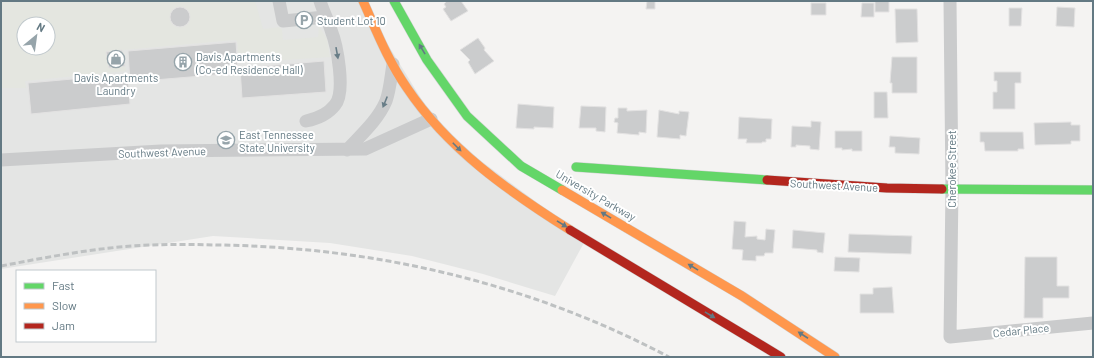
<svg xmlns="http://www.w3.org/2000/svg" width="1094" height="358" font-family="Barlow,sans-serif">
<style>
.built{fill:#e4e5e4;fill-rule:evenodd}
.green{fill:#e4e6e0;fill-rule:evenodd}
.building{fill:#cbcccd;stroke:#e3e2e2}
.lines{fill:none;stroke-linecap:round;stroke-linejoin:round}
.fast-casing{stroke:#cfd1d1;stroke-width:10}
.slow-casing{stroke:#cfd1d1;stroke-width:10}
.jam-casing{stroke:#cfd1d1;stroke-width:10}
.street{stroke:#cacbcc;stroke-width:13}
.fast{stroke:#63d668;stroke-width:9}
.slow{stroke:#ff974d;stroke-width:9}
.jam{stroke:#b3261e;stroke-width:9}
.rail{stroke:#bec1c2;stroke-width:3;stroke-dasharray:6 3;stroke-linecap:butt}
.oneway{fill:#637983}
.oneway2{fill:#687d87}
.labels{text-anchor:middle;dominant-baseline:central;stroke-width:4;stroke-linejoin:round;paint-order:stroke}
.poi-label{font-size:11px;fill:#637983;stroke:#fff;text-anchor:start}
.street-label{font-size:11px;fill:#637983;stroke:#fff}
</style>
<rect width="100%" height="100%" fill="#f4f3f2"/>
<path class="built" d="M 1,1 L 361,1 L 441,131 L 586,239 L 555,296 L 483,274 L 412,256 L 330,243 L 213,236 L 1,269 ZM 24,24 L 48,24 L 48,48 L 24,48 Z"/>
<path class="green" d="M 1,1 L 255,1 L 263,29 L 279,27 L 282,30 L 283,40 L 318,37 L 319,26 L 327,39 L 330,57 L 239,63 L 237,41 L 234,40 L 123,50 L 126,71 L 25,81 L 26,88 L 1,88 ZM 24,24 L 48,24 L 48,48 L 24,48 Z"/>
<path class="building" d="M 447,1 L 461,1 L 468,11 L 451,21 L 443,9 L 446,7 L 444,4 Z
M 647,1 L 655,1 L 655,9 L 646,9 Z
M 875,1 L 889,1 L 889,12 L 875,12 Z
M 811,3 L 826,3 L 826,15 L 811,15 Z
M 862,3 L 874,3 L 874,17 L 861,17 Z
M170 17a10 10 0 1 1 20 0a10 10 0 1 1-20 0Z
M 1057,7 L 1075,8 L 1074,27 L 1056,26 Z
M 1009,8 L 1022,8 L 1021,26 L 1009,26 Z
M 895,9 L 917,9 L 918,42 L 896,43 Z
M 478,38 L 485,48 L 484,50 L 494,61 L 475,74 L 468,62 L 470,60 L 460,50 Z
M 236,42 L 238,73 L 130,82 L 128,51 Z
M 122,50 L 125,66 L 109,68 L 106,52 Z
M 892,57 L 917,57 L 917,93 L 892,93 L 892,83 L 890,83 Z
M 324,61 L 326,92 L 242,98 L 240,68 Z
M 994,72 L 1021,72 L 1021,83 L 1015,83 L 1015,109 L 993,109 L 993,92 L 997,92 L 997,81 L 994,81 Z
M 128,74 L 130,104 L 31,114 L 28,83 Z
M 874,92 L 887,92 L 888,118 L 874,118 Z
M 518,104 L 554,107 L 553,128 L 534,127 L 534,129 L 516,128 Z
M 581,106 L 606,107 L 605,132 L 596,131 L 596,128 L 579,128 Z
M 618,108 L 627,108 L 627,111 L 647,110 L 646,133 L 639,132 L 639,135 L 617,133 L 618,123 L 614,122 L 615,118 L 618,118 Z
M 659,110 L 679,114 L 679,111 L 689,112 L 686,136 L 680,135 L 680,139 L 657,137 Z
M 739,117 L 772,119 L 771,139 L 766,139 L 766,142 L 762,142 L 762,143 L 746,143 L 747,139 L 738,139 Z
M 811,121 L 821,122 L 819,150 L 810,149 L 810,146 L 796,145 L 796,147 L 791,147 L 792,126 L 811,127 Z
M 1071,122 L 1071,125 L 1080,125 L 1080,141 L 1071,141 L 1071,144 L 1035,145 L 1034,123 Z
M 835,131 L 862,131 L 862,151 L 852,151 L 852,149 L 842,150 L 842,148 L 835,148 Z
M 980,132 L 1023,132 L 1024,149 L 1018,149 L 1018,151 L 985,151 L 984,142 L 980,142 Z
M 890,136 L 920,138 L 919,154 L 895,153 L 895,147 L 889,147 Z
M 734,221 L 746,222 L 745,237 L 757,236 L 757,239 L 765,240 L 766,229 L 775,230 L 773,253 L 765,253 L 764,256 L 756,256 L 756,261 L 742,260 L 743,250 L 732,249 Z
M 793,230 L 825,233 L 823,253 L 817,252 L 817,250 L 792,248 Z
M 849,234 L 912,236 L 911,254 L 848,252 Z
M 835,257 L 860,258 L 859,272 L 834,271 Z
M 1025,257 L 1057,257 L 1057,286 L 1069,286 L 1069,298 L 1043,298 L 1043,318 L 1024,318 Z
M 892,287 L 894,313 L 860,313 L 860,294 L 873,294 L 873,288 Z"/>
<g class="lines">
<defs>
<path id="fast" d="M 394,1 L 427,60 L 467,116 L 521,166 L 562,190
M 576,167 L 767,180
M 942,189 L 1093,190"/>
<path id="slow" d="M 363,1 C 376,30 388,61 407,88 C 448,149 508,191 570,230
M 562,190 L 742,296 L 835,357"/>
<path id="jam" d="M 767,180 L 887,188 L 942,189
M 570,230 L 781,357"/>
</defs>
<use href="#fast" class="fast-casing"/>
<use href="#slow" class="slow-casing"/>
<use href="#jam" class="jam-casing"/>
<path class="street" d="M 279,1 L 283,21 L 325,17
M 950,1 L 952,189 L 950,337 L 1093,323
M 306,121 C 316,119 328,114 335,105 C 346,92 337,45 331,30 C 328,20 323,11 320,1
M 347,150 C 361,135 378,120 386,101 C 390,90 391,76 393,64
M 1,160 L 161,151 L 365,149 L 431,119"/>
<use href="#fast" class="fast"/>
<use href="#slow" class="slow"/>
<use href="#jam" class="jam"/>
<path class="rail" d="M 1,266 C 37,259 74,252 110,248 C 145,244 182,244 217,245 C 375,247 529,283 669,357"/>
</g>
<defs><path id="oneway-solid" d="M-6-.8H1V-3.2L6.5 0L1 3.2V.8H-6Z"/></defs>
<g class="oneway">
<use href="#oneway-solid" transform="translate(422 49) rotate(-121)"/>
<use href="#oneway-solid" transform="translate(457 147) rotate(45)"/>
<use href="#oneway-solid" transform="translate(606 215) rotate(-149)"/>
<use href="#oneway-solid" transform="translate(562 224) rotate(32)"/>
<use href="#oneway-solid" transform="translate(693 267) rotate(-149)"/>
<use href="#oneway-solid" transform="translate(710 315) rotate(31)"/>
<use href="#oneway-solid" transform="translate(803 335) rotate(-147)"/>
</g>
<g class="oneway2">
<use href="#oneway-solid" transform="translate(337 53) rotate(80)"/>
<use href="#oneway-solid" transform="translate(385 102) rotate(112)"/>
</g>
<defs>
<symbol id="parking-ring" viewBox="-11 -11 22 22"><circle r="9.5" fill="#fff" stroke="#96a4aa" stroke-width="1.5"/><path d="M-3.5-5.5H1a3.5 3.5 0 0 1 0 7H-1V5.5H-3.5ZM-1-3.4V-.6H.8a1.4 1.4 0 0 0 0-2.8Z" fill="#96a4aa"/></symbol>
<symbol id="shop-ring" viewBox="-11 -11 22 22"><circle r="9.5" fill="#fff" stroke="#96a4aa" stroke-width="1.5"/><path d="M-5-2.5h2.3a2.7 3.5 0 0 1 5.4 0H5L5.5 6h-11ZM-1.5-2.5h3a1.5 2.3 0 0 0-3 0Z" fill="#96a4aa"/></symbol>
<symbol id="building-ring" viewBox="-11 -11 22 22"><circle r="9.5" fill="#fff" stroke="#96a4aa" stroke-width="1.5"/><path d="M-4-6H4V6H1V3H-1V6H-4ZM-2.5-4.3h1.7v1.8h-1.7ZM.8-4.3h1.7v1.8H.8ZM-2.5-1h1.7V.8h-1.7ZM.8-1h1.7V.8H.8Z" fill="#96a4aa"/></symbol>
<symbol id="university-ring" viewBox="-11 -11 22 22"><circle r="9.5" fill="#fff" stroke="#96a4aa" stroke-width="1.5"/><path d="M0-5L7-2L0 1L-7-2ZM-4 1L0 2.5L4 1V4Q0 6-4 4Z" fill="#96a4aa"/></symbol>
</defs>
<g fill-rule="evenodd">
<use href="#parking-ring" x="294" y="10" width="20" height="20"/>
<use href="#shop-ring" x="106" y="49" width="20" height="20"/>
<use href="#building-ring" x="173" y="52" width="20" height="20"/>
<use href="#university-ring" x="216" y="130" width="20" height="20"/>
</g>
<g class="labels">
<g class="poi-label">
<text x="317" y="20">Student Lot 10</text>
<text x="196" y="56">Davis Apartments<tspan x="196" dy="13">(Co-ed Residence Hall)</tspan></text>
<text x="116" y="77" text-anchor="middle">Davis Apartments<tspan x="116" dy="13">Laundry</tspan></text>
<text x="239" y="134">East Tennessee<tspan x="239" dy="13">State University</tspan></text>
</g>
<g class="street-label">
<text transform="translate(162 152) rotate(-2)">Southwest Avenue</text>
<text transform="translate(951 169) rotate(-90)">Cherokee Street</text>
<text transform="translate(834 185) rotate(3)">Southwest Avenue</text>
<text transform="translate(596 195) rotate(30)">University Parkway</text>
<text transform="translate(1021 330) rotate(-6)">Cedar Place</text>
</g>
</g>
<rect width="1094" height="358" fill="none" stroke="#637983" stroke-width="4"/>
<rect x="16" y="270" width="140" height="72" fill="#ffffff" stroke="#c1c9cd"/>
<rect x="24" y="283" width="20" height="6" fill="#63d668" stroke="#c1c9cd"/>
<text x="52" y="290" font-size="12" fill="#637983">Fast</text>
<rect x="24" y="303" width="20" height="6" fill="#ff974d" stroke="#c1c9cd"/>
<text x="52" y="310" font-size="12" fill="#637983">Slow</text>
<rect x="24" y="323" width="20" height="6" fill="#b3261e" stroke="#c1c9cd"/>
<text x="52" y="330" font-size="12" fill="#637983">Jam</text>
<g transform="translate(36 36) rotate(29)"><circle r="19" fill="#ffffff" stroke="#c1c9cd"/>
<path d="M0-3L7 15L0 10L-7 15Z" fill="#96a4aa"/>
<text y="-6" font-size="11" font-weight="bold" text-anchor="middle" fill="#637983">N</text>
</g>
</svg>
